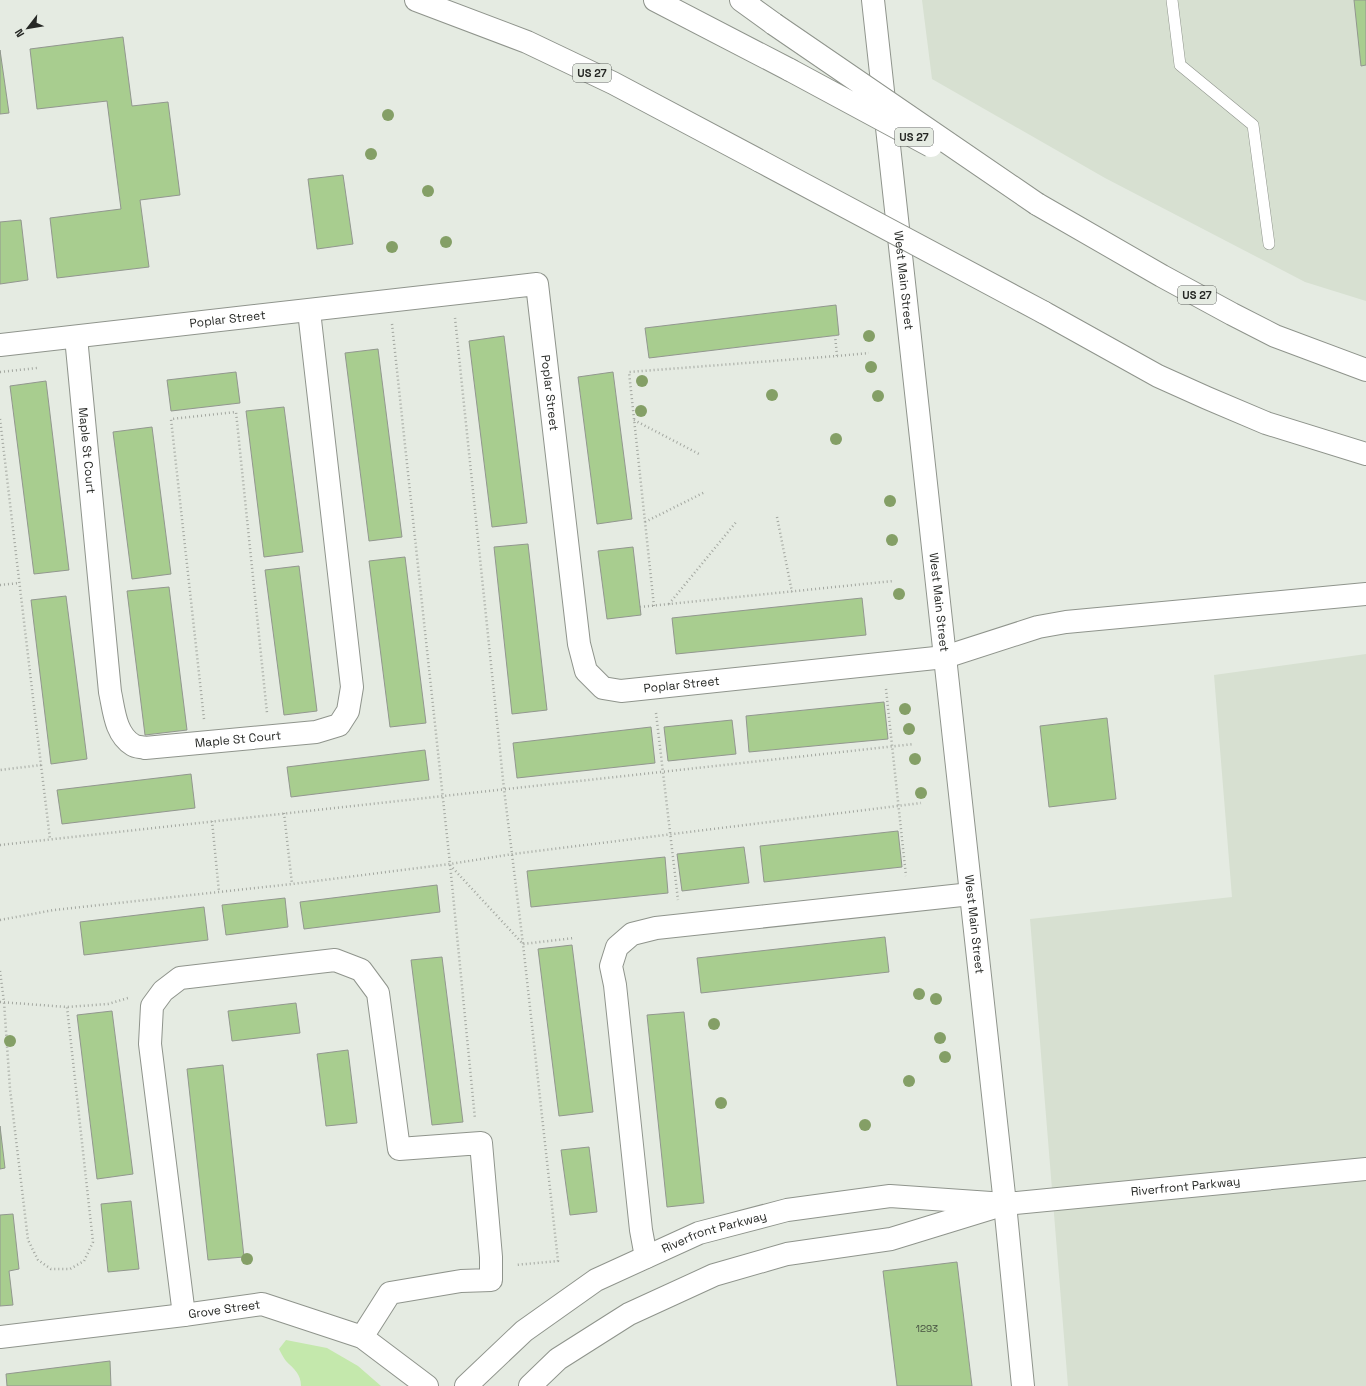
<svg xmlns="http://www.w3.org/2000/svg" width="1366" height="1386" font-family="'Space Grotesk',sans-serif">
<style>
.built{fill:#d7e0d1}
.green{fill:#c4e8ac}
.building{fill:#a8cd8f;stroke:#92978f}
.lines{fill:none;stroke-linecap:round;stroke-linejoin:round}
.lane-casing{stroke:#8f948c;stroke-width:12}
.street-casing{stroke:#8f948c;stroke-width:24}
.secondary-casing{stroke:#8f948c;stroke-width:24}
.primary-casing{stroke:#8f948c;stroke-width:24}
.highway-casing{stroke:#8f948c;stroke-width:24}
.path{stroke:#a3a7a0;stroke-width:2.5;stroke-dasharray:1 3;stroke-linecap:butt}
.lane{stroke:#fff;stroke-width:11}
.street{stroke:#fff;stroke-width:22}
.secondary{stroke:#fff;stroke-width:22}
.primary{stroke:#fff;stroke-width:22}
.highway{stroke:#fff;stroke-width:22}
.highway-bridge-casing{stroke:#8f948c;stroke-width:24;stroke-linecap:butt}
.highway-bridge{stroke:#fff;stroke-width:22}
.tree{fill:#849f66}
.labels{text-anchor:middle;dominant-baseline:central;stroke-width:3.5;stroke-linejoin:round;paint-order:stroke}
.number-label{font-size:10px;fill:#465140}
.shield{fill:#e5ebe2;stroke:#5f625e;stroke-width:1}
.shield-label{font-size:11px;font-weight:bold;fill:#262825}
.street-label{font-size:12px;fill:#262825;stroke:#e5ebe2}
</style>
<rect width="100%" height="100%" fill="#e5ebe2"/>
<path class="built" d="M 922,0 L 1366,0 L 1366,301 L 1305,282 L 1105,178 L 932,79 Z
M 1366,654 L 1366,1386 L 1068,1386 L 1030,919 L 1232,897 L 1214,675 Z"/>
<path class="green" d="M 286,1340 L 327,1348 L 358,1366 L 381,1386 L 301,1386 C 301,1374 294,1369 286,1361 C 283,1357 281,1353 279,1349 Z"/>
<path class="building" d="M 1354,0 L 1366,0 L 1366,65 L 1361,66 Z
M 123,37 L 132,106 L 168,102 L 180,195 L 140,200 L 149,267 L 57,278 L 50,218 L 121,209 L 107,101 L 37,109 L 30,49 Z
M 0,50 L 9,113 L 0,114 Z
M 343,175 L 353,244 L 317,249 L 308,179 Z
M 21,220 L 28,280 L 0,284 L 0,222 Z
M 836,305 L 839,335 L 649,358 L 645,328 Z
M 504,336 L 527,523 L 492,527 L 469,341 Z
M 378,349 L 402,537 L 369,541 L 345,353 Z
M 236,372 L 240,403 L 171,411 L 167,380 Z
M 613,372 L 632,519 L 597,524 L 578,377 Z
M 46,381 L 69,570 L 34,574 L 10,386 Z
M 284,407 L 303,552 L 264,557 L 246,411 Z
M 152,427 L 171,574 L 132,579 L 113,432 Z
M 528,544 L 547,710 L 512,714 L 494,547 Z
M 633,547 L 641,615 L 607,619 L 598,551 Z
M 405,557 L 426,723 L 390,727 L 369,561 Z
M 299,566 L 317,711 L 284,715 L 265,570 Z
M 169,587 L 187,730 L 145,735 L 127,591 Z
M 66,596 L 87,759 L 51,764 L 31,600 Z
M 862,598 L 866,635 L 676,654 L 672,618 Z
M 884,702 L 888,739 L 749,752 L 746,716 Z
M 1107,718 L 1116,799 L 1049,807 L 1040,726 Z
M 732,720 L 736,754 L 668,761 L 664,727 Z
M 651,727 L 655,763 L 517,778 L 513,743 Z
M 425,750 L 429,780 L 291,797 L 287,767 Z
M 191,774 L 195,808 L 62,824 L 57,790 Z
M 898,831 L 902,867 L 764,882 L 760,846 Z
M 744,847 L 749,883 L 682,891 L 677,854 Z
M 665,857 L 668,893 L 531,907 L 527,871 Z
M 437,885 L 440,912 L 304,929 L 300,902 Z
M 285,898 L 288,927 L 226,935 L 222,905 Z
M 204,907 L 208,940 L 84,955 L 80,922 Z
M 885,937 L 889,972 L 701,993 L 697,958 Z
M 572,945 L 593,1112 L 559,1116 L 538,949 Z
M 442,957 L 463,1122 L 432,1125 L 411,960 Z
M 296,1003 L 300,1033 L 232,1041 L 228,1011 Z
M 112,1011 L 133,1174 L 97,1179 L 77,1015 Z
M 684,1012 L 704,1203 L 667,1207 L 647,1015 Z
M 348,1050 L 357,1123 L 326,1126 L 317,1054 Z
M 223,1065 L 244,1257 L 208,1260 L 187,1069 Z
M 0,1126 L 5,1168 L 0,1169 Z
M 589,1147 L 597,1212 L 570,1215 L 561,1150 Z
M 131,1201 L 139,1269 L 108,1272 L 101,1204 Z
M 13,1214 L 19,1269 L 9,1271 L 13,1305 L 0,1306 L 0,1215 Z
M 957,1262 L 972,1386 L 897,1386 L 883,1271 Z
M 110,1361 L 111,1386 L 7,1386 L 6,1374 Z"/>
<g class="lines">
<defs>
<path id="lane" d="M 1172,0 L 1180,65 L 1253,125 L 1269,244"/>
<g id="street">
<path id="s1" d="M 76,337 L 110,692 C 114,710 115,734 133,745 C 136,747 141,747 145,748 L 316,732 L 339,725 L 348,711 L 352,687 L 309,311"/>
<path id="s2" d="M 0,345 L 537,284 L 579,644 L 586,671 L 603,688 L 621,691 L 945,657"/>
<path d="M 1005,1204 L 1023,1386"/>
<path d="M 646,1257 L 641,1230 L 615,985 L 611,966 L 617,947 L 632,934 L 656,928 L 971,894"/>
<path d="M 184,1315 L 150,1044 L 152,1006 L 163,991 L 180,978 L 335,960 L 361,970 L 378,993 L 399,1149 L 481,1143 L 491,1257 L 491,1280 L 461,1281 L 390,1293 L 362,1337"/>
<path id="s3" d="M 0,1337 L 184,1315 L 262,1304 L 362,1337 L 427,1386"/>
</g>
<g id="secondary">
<path id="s4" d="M 945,657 L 1005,1204"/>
<path id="s5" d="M 466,1386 L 524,1331 L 596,1280 L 699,1233 L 787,1210 L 890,1196 L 1005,1204 L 1366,1169"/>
<path d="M 530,1386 L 558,1359 L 629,1314 L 714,1275 L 787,1254 L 891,1239 L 992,1208"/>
</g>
<g id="primary">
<path id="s6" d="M 873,0 L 945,657"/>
</g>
<path id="highway" d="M 416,0 L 527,42 L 613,83 L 760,161
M 655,0 L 790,70
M 741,0 L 774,24
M 1037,204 L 1162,276 L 1232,314 L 1275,336 L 1366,370
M 1043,312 L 1158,376 L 1207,398 L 1266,423 L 1366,454
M 945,657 L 1038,627 L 1066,622 L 1366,594"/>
</defs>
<use href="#lane" class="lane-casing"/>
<use href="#street" class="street-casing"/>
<use href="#secondary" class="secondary-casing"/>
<use href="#primary" class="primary-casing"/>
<use href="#highway" class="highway-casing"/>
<path class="path" d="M 455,318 L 504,789 L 523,944 L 558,1261 L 515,1265
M 392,324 L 450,864 L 475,1119
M 837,356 L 869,353
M 0,372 L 37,368
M 0,419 L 41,765 L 0,770
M 634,420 L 701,455
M 777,517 L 792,592
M 645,522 L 705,492
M 0,585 L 19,583
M 669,604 L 737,521
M 654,606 L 629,372 L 837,356 L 835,335
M 640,607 L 893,581
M 886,689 L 906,876
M 656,713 L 678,900
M 204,719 L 171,419 L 236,412 L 267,713
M 41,765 L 50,839
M 284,813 L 292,884
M 212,821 L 219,892
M 0,845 L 914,744
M 450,865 L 523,944 L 574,938
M 0,920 L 54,910 L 292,884 L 450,864 L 513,854 L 921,803
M 0,971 L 4,1002 L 10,1089 L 28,1240 L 38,1260 L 51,1269 L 70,1269 L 84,1261 L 93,1242 L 67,1007
M 0,1002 L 67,1007 L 108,1004 L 128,998"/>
<use href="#lane" class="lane"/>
<use href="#street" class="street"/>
<use href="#secondary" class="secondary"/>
<use href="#primary" class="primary"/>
<use href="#highway" class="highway"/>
<defs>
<path id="highway-bridge" d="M 774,24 L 1037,204
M 790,70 L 931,146
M 760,161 L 1043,312"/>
</defs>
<use href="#highway-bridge" class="highway-bridge-casing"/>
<use href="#highway-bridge" class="highway-bridge"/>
</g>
<g class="tree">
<circle cx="388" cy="115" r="6"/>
<circle cx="371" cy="154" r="6"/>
<circle cx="428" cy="191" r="6"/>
<circle cx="446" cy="242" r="6"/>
<circle cx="392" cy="247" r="6"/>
<circle cx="869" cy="336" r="6"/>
<circle cx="871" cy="367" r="6"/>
<circle cx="642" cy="381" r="6"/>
<circle cx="772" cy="395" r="6"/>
<circle cx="878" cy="396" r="6"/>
<circle cx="641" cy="411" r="6"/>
<circle cx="836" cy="439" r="6"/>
<circle cx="890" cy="501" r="6"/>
<circle cx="892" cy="540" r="6"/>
<circle cx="899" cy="594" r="6"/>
<circle cx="905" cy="709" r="6"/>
<circle cx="909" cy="729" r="6"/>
<circle cx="915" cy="759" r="6"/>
<circle cx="921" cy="793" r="6"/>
<circle cx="919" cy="994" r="6"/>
<circle cx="936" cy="999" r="6"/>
<circle cx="714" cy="1024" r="6"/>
<circle cx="940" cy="1038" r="6"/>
<circle cx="10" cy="1041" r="6"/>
<circle cx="945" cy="1057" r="6"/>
<circle cx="909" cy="1081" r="6"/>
<circle cx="721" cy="1103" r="6"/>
<circle cx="865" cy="1125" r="6"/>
<circle cx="247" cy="1259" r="6"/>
</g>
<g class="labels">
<g class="number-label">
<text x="927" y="1328">1293</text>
</g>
<g class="shield">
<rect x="573" y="64" width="38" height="18" rx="3"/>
<rect x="895" y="128" width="38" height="18" rx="3"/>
<rect x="1178" y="286" width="38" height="18" rx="3"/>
</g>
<g class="shield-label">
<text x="592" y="73">US 27</text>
<text x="914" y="137">US 27</text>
<text x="1197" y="295">US 27</text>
</g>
<g class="street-label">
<text stroke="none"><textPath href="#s6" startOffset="282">West Main Street</textPath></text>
<text stroke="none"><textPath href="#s2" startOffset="229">Poplar Street</textPath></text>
<text stroke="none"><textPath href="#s2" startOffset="650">Poplar Street</textPath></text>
<text stroke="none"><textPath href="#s1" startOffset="114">Maple St Court</textPath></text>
<text stroke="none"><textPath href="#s6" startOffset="606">West Main Street</textPath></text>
<text stroke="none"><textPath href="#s2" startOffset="1034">Poplar Street</textPath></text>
<text stroke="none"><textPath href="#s1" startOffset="522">Maple St Court</textPath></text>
<text stroke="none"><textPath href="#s4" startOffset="269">West Main Street</textPath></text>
<text stroke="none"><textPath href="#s5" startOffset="773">Riverfront Parkway</textPath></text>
<text stroke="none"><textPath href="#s5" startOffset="296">Riverfront Parkway</textPath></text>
<text stroke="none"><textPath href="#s3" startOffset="226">Grove Street</textPath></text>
</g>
</g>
<g transform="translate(28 28) rotate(239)" stroke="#e5ebe2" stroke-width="3" paint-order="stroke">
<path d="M0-3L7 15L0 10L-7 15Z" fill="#262825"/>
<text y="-6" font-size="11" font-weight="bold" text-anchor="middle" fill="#262825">N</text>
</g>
</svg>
